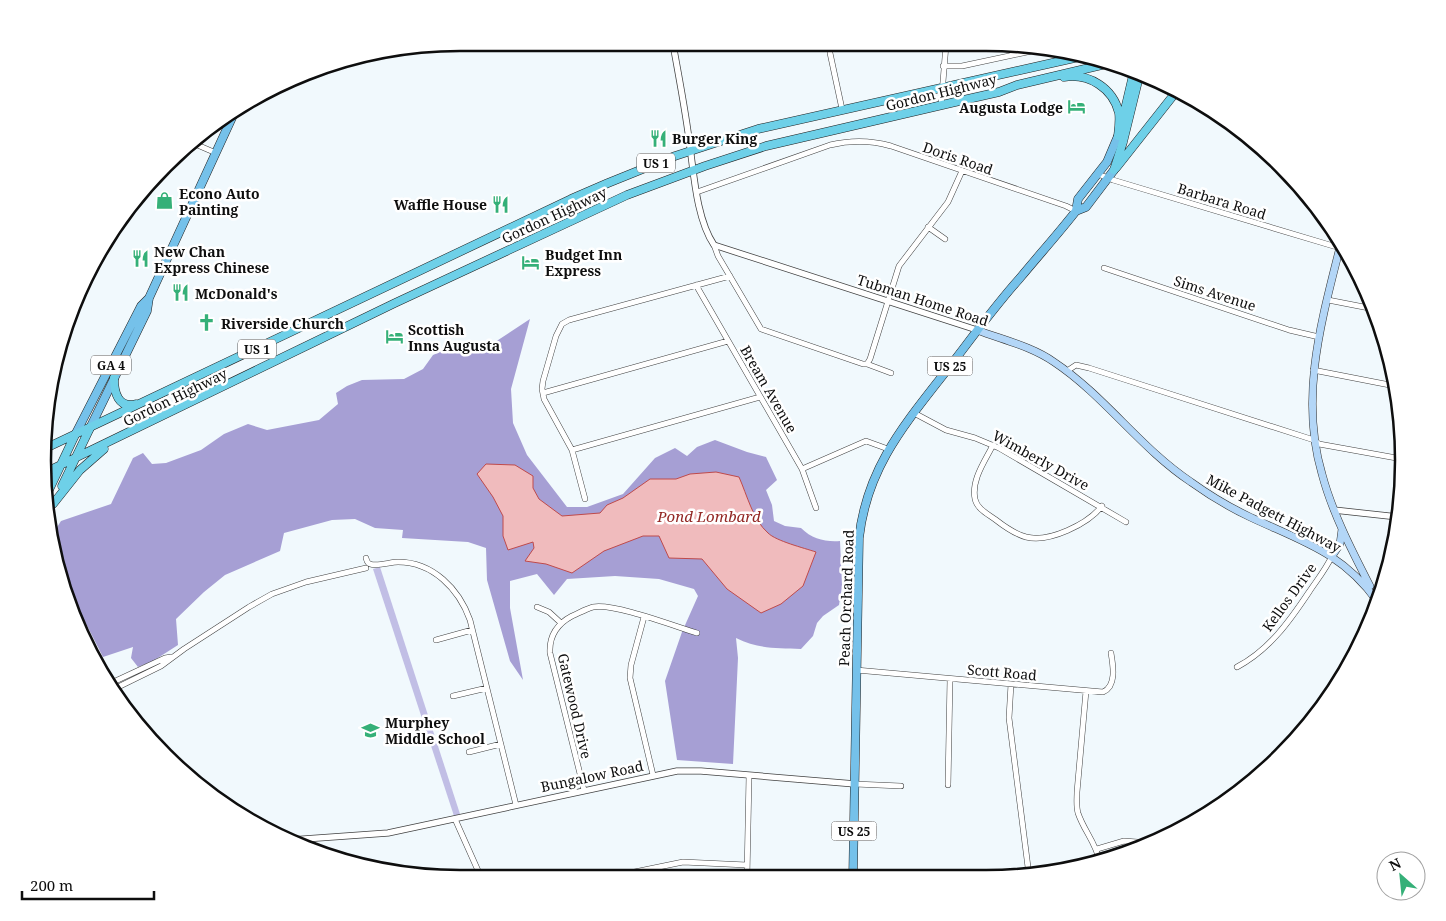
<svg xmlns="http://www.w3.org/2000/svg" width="1446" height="921" font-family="'Noto Serif',serif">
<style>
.green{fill:#c1bee5}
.forest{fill:#a69fd4}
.water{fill:#f0bbbd;stroke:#bf4a4b}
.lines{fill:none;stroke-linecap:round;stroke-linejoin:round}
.minor-casing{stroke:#414141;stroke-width:6}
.tertiary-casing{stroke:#414141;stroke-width:7}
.secondary-casing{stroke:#303030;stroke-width:8}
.primary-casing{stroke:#1f1f1f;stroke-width:9}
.trunk-casing{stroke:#1f1f1f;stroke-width:9}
.minor{stroke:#fff;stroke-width:5}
.tertiary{stroke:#fff;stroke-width:5.5}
.secondary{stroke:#b3d6f7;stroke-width:7}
.primary{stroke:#75c1ea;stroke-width:8}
.trunk{stroke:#6ed0e8;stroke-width:8}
.labels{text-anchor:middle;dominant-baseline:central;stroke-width:5;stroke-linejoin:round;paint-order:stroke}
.shield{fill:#fff;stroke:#565656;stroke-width:1}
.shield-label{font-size:12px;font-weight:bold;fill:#0e0e0e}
.street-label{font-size:14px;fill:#0e0e0e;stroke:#fff}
.poi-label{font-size:14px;font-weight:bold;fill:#0e0e0e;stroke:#fff;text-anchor:start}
.water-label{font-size:15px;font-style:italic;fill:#932724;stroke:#fff}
.rim{fill:none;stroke:#0e0e0e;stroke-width:2.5}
</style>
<rect width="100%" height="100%" fill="#f1f9fd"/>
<path class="green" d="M 380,567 L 460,814 L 454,816 L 373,569 Z"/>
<path class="forest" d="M 530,319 L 511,389 L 513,423 L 527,455 L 567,507 L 587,507 L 623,494 L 655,458 L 675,448 L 687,456 L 697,447 L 715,440 L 747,452 L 766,457 L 777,480 L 766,490 L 772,505 L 774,521 L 785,526 L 801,528 C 812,539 825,542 840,541 L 842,586 L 839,605 L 823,616 L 817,623 L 813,636 L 801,649 C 776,648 758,649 736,638 L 738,658 L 733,764 L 677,760 L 665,681 L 682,632 L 698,596 L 694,589 L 659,579 L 615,576 L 567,579 L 554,595 L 537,574 L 510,581 L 510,608 L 523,680 L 510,661 L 487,580 L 486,548 L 468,542 L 402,538 L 403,530 L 375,528 L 355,519 L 332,520 L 284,533 L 280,551 L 225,575 L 204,592 L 176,619 L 178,645 L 153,661 L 138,667 L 131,658 L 133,647 L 103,657 L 75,602 L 72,603 L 57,569 L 52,535 L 61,521 L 111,504 L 133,458 L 143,453 L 152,464 L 166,463 L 201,450 L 224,434 L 248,424 L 267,430 L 319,420 L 338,404 L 336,393 L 347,386 L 362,380 L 404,379 L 423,369 L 433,355 L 461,343 L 482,342 L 492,344 Z"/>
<path class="water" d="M 486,464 L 515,465 L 533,476 L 533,488 L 539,499 L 562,516 L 600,513 L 607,505 L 623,498 L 650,479 L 676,479 L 690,474 L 716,472 L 739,477 C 747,495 753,520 768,533 C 776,541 804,548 816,552 L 803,586 L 781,604 L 761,613 L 727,589 L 702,559 L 669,558 L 659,536 L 643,536 L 604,551 L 572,573 L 546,564 L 525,561 L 534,548 L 533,542 L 508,550 L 503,536 L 503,516 L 493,497 L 477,474 Z"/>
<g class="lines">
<defs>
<path id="minor" d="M 830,53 L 842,109
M 943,66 L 962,66 L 1046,48
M 941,106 L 946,45
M 195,144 L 216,153
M 1098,174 L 1113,180 L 1340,248
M 697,192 L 830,145 C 851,140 870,140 891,146 L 1066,206 L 1076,211
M 928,227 L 945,239
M 714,245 L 718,256 L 761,329 L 863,364 L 867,364 L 870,359 L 899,266 L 948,202 L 962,171
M 1104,268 L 1289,330 L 1319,337
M 696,285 L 802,469 L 816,508
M 1328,300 L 1374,309
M 867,364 L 891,373
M 1313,370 L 1395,386
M 1067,371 L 1076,365 L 1089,368 L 1314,440 L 1319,444 L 1402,459
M 543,393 L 728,341
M 914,413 L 946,430 L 975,438 L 999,448 L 1126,522
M 993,445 C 985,461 971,480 975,499 C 977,509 988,514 996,520 C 1005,527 1015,534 1026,537 C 1049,543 1088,524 1102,506
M 572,450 L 760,397
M 802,469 L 866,441 L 888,449
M 585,499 L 572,450 L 544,399 L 542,389 L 543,381 L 556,336 L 562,324 L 569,320 L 730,276
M 366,558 C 367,561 367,563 370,564 C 377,567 390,562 398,562 C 433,562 459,589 470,620 L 516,805
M 537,607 L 549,612 L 561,623
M 644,617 L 631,665 L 630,678 L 653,775
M 436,640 L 472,630
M 1237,667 C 1269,650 1289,622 1309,592 C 1317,580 1326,569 1332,556
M 856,670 L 1103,692 C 1117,686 1113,665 1111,653
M 109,684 L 165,658 L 171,657
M 1011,684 L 1009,718 L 1029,875
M 112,690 L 161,666 L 184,649 L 249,607 L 272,594 L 306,582 L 366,568
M 1086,691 L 1077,792 C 1077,799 1076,806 1078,813 C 1084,831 1095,841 1100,862
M 453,696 L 487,688
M 469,752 L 501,744
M 855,784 L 901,786
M 948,785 L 950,679
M 584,790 L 550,653 C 549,636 557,624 572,616 C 579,613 586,609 593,607 C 614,603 674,626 697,633
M 455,819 L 480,875
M 1097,849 L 1124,841 L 1151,843
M 615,876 L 683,862 L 747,865
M 747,876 L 749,776"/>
<path id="tertiary" d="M 673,44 C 679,78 686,113 690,147 C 694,176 697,220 714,245 L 977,330
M 1334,510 L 1398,517
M 290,840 L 388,833 L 677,771 L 701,771 L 855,784"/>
<path id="secondary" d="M 1341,243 C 1322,319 1299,396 1322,474 C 1332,512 1352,551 1370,586
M 977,330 C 1003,340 1031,346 1054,362 C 1105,396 1140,448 1191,482 C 1209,495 1229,507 1250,517 C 1301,541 1342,552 1377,601
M 1332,556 L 1340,544 L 1342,529"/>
<path id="primary" d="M 1076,211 L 1078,199 L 1107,162 L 1118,136
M 90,428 L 147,311 L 149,298 L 236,109
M 75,435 L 141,306 L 149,298
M 853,877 L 859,538 C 867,467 905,424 947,370 C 971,339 994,307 1020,278 C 1039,255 1058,234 1076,211 L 1086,207 L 1114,170"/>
<path id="trunk" d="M 1064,77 C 1089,73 1113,88 1119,113 C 1120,121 1119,128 1118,136
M 1122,122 L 1134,71
M 1116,168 L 1176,92
M 1114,170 L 1123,142 L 1140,73
M 114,378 C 114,392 118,409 136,404
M 44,449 L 571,199 L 608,183 L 675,156 L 758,129 L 1079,57
M 44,473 L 395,303 L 627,195 L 705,166 L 766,146 L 968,99 L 999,92 L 1017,85 L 1106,64
M 62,486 L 90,428
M 47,494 L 75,435
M 53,504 L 80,470 L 104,449"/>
</defs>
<use href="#minor" class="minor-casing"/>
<use href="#tertiary" class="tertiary-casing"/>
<use href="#secondary" class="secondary-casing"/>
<use href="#primary" class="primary-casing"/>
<use href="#trunk" class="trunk-casing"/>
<use href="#minor" class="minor"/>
<use href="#tertiary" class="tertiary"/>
<use href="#secondary" class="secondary"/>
<use href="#primary" class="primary"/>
<use href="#trunk" class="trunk"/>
</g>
<defs>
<symbol id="hotel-bare" viewBox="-9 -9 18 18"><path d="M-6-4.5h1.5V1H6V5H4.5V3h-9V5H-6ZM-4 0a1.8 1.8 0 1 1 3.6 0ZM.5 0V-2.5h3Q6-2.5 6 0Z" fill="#35b078" stroke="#fff" stroke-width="2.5" paint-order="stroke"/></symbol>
<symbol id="restaurant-bare" viewBox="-9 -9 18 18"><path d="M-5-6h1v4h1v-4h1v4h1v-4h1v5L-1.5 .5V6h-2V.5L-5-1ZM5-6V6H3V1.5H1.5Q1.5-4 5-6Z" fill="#35b078" stroke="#fff" stroke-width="2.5" paint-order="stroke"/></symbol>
<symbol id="shop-bare" viewBox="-9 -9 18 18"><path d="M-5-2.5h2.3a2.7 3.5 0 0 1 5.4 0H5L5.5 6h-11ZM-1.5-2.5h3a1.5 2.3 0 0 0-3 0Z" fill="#35b078" stroke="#fff" stroke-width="2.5" paint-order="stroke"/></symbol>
<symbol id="church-bare" viewBox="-9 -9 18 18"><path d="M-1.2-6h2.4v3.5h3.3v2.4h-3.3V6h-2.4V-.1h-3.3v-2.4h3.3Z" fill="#35b078" stroke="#fff" stroke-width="2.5" paint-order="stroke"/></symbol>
<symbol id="school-bare" viewBox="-9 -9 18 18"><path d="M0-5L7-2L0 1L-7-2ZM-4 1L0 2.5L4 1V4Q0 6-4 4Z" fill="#35b078" stroke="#fff" stroke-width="2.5" paint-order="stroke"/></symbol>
</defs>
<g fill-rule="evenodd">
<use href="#hotel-bare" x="1064" y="94" width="25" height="25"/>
<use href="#restaurant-bare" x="646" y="126" width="25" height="25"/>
<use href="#shop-bare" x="152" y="188" width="25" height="25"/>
<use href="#restaurant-bare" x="488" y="192" width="25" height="25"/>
<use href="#restaurant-bare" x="128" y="246" width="25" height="25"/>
<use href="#hotel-bare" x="518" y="250" width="25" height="25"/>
<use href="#restaurant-bare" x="168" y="280" width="25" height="25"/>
<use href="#church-bare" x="194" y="310" width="25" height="25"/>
<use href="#hotel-bare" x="382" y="324" width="25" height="25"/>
<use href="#school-bare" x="358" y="718" width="25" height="25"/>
</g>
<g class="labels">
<g class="shield">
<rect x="637" y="153.5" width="38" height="19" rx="4"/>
<rect x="238" y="339.5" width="38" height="19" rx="4"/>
<rect x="91" y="355.5" width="40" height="19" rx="4"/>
<rect x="927.5" y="356.5" width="45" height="19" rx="4"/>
<rect x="831.5" y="821.5" width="45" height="19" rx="4"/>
</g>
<g class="shield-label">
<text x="656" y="163">US 1</text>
<text x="257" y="349">US 1</text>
<text x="111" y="365">GA 4</text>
<text x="950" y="366">US 25</text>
<text x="854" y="831">US 25</text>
</g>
<g class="street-label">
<text transform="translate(941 92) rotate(-14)">Gordon Highway</text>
<text transform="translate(958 158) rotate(19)">Doris Road</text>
<text transform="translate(1222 201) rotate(17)">Barbara Road</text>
<text transform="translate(554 215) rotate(-25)">Gordon Highway</text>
<text transform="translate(1215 293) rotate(18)">Sims Avenue</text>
<text transform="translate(923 300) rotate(18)">Tubman Home Road</text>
<text transform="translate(769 389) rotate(60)">Bream Avenue</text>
<text transform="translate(175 397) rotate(-26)">Gordon Highway</text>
<text transform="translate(1041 460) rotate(29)">Wimberly Drive</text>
<text transform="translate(1274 513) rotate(28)">Mike Padgett Highway</text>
<text transform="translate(1289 597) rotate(-54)">Kellos Drive</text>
<text transform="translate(846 598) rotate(-88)">Peach Orchard Road</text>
<text transform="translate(1002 672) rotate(5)">Scott Road</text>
<text transform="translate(575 706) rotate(77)">Gatewood Drive</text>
<text transform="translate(592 776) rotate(-12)">Bungalow Road</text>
</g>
<g class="poi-label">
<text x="1063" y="107" text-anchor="end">Augusta Lodge</text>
<text x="672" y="138">Burger King</text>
<text x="179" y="193">Econo Auto<tspan x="179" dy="16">Painting</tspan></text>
<text x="487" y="204" text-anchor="end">Waffle House</text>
<text x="154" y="251">New Chan<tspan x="154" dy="16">Express Chinese</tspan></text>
<text x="545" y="254">Budget Inn<tspan x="545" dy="16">Express</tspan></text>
<text x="195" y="293">McDonald's</text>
<text x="221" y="323">Riverside Church</text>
<text x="408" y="329">Scottish<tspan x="408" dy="16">Inns Augusta</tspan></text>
<text x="385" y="722">Murphey<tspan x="385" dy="16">Middle School</tspan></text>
</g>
<g class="water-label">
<text x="709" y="516">Pond Lombard</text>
</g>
</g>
<path d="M0 0H1446V921H0ZM460 51H986A409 409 0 0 1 1395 460V461A409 409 0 0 1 986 870H460A409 409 0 0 1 51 461V460A409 409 0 0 1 460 51Z" fill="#fff" fill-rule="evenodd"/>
<path class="rim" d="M460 51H986A409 409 0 0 1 1395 460V461A409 409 0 0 1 986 870H460A409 409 0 0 1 51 461V460A409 409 0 0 1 460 51Z"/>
<g transform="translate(1401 876) rotate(333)"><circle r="24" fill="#ffffff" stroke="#9f9f9f"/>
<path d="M0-4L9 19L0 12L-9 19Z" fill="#35b078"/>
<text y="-8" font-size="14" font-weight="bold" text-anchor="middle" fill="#0e0e0e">N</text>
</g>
<path d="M22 891v8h132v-8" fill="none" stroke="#0e0e0e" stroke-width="2.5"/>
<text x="30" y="891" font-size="15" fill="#0e0e0e" stroke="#ffffff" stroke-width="4" paint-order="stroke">200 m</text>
</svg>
